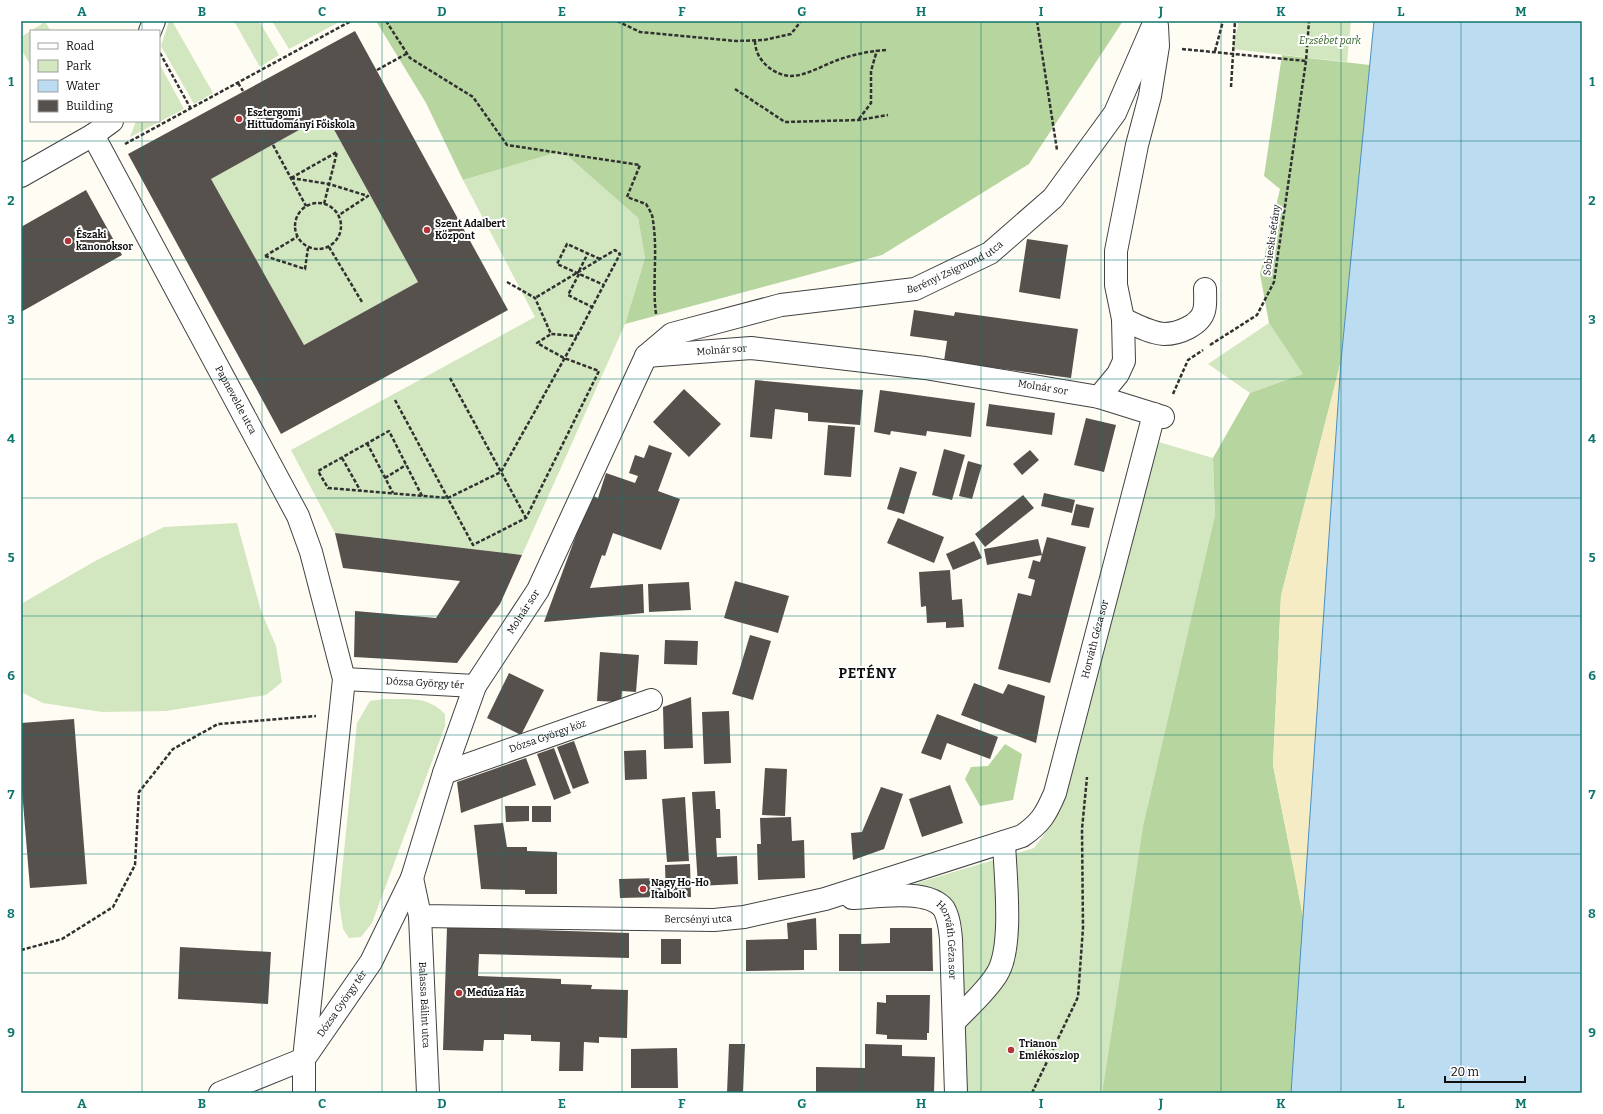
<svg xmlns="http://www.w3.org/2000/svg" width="1603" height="1114" font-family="Bitter,serif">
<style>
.green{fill:#d2e6bf}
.forest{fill:#b7d69f}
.sand{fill:#f6ecc3}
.water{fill:#bcdcf1;stroke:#498fc2}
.building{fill:#57514d;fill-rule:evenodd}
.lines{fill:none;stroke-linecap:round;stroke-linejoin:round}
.street-casing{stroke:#424242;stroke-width:24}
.path{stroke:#313131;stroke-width:2.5;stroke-dasharray:4 2;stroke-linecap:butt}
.street{stroke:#fff;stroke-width:22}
.grid{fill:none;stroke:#0f766e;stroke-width:1;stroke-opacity:0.55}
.poi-dot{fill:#b43336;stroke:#fff;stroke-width:1.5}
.labels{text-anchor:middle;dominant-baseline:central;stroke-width:4;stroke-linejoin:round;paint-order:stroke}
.park-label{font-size:10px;font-style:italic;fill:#306225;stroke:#fff}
.poi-label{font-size:10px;font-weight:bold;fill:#0f0f0f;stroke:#fff;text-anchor:start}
.street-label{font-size:10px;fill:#0f0f0f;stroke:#fff}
.district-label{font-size:14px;font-weight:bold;letter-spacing:1px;fill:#0f0f0f;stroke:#fff}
.neatline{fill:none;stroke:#0f766e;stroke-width:1.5}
.grid-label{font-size:13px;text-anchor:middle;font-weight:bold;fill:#0f766e}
</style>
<rect width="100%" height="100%" fill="#fefcf3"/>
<path class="green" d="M 169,21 L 172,21 L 213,93 L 194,104 L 161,46 Z
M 234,21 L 259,21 L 279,55 L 260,67 Z
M 272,21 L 341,21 L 289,49 Z
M 1239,21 L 1351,21 L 1347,62 L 1232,49 Z
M 45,22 L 51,31 L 31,31 L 31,66 L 21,49 L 21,37 Z
M 159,63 L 184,109 L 130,137 L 136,121 L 159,121 Z
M 326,115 L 418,282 L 304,345 L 211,179 Z
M 562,151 L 638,218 L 645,258 L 625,324 L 522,555 L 335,533 L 291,450 L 535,317 L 463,180 Z
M 1269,323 L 1303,374 L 1250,393 L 1208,364 Z
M 1152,440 L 1213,458 L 1215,515 L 1143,826 L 1102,1093 L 967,1093 L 962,926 L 948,895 L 924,890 L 897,889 L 1034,848 L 1055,820 Z
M 237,523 L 261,611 L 276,646 L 282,682 L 266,695 L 166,711 L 102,712 L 43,703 L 21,692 L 21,604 L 97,560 L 164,527 Z
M 384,699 C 409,700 426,695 445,714 L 445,726 L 372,923 L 361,937 L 349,938 L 343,929 L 339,901 L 357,723 L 370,701 Z"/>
<path class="forest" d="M 376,21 L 1123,21 L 1029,164 L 882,255 L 625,324 L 645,258 L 638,218 L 562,151 L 463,180 L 426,103 Z
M 1282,55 L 1370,65 L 1341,361 L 1281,596 L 1273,765 L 1304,921 L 1291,1093 L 1102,1093 L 1143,826 L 1215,515 L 1213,458 L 1250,393 L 1303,374 L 1269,323 L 1260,274 L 1280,189 L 1264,176 Z
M 1005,744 L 1022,754 L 1013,800 L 980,806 L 965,779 L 971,767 L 988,766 Z"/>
<path class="sand" d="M 1341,361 L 1304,921 L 1273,765 L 1281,596 Z"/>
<path class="water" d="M 1374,21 L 1582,21 L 1582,1093 L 1291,1093 L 1341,361 Z"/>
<path class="building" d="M 355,31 L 508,310 L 281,434 L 128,154 ZM 326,115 L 418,282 L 304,345 L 211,179 Z
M 86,190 L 122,255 L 21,312 L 21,227 Z
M 1027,239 L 1068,245 L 1060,299 L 1019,292 Z
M 914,310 L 954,316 L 955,312 L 1078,329 L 1071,378 L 944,361 L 947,341 L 910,336 Z
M 755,380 L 863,390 L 860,425 L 808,421 L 808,413 L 775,409 L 772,439 L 750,437 Z
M 684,389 L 721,424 L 689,457 L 653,422 Z
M 880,390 L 975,403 L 971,437 L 927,431 L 926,436 L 891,431 L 890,435 L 874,432 Z
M 989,404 L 1055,413 L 1052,435 L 986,426 Z
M 1086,418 L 1116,425 L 1104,472 L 1074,465 Z
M 828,425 L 855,427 L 851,477 L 824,475 Z
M 649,445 L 672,453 L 658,491 L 680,499 L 661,550 L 613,533 L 605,556 L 602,555 L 590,588 L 643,584 L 644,613 L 544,622 L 591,495 L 598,498 L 606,473 L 635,483 L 638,476 L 629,473 L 635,455 L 644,458 Z
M 944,449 L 965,455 L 952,500 L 932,495 Z
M 1030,450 L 1039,460 L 1022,475 L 1013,464 Z
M 968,461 L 982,465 L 972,499 L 959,496 Z
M 900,467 L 917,472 L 904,514 L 887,509 Z
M 1044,493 L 1075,500 L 1072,513 L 1041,506 Z
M 1023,495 L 1034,508 L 985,547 L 975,534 Z
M 1076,504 L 1094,508 L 1089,528 L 1071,525 Z
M 898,518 L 944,537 L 934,563 L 887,543 Z
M 335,533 L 522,555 L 500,604 L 457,663 L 354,657 L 355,611 L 436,618 L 460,581 L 343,568 Z
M 1047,537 L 1086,547 L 1050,683 L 998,669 L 1018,593 L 1031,596 L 1035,580 L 1028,578 L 1033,560 L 1040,562 Z
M 1038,539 L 1042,555 L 987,565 L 984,549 Z
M 974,541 L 982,558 L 953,570 L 946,554 Z
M 950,570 L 952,600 L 962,599 L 964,627 L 946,628 L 946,622 L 927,623 L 926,606 L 921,607 L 919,572 Z
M 735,581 L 789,596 L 778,633 L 724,618 Z
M 689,582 L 691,610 L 649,612 L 648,584 Z
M 750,635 L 771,641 L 753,700 L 732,694 Z
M 665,640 L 698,641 L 697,665 L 664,664 Z
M 600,652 L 639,655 L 636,692 L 622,691 L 621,702 L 597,701 Z
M 509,673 L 544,690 L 521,735 L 487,718 Z
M 974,683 L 1003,694 L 1008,684 L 1045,696 L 1036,743 L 961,715 Z
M 691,697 L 693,748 L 664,749 L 663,707 Z
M 729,711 L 731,763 L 704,764 L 702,712 Z
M 937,714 L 998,737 L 990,759 L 947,743 L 941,760 L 921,753 Z
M 74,719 L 87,884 L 30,888 L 21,778 L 21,723 Z
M 574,741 L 589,783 L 573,789 L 557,747 Z
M 554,748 L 571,793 L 554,800 L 537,754 Z
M 646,750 L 647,779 L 625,780 L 624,751 Z
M 526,758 L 536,785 L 461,813 L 457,782 Z
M 765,768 L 787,769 L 785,816 L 762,815 Z
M 950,785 L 963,823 L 922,837 L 909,799 Z
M 881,787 L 903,794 L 884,849 L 853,860 L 851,833 L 862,832 Z
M 715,791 L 716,809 L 720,809 L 721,838 L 716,838 L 717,857 L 737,856 L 738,884 L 698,886 L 692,792 Z
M 685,797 L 689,861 L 667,862 L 662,799 Z
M 505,806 L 529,806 L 529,821 L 506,822 Z
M 532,806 L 551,806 L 551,822 L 532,822 Z
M 791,817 L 792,841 L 804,840 L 805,878 L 758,880 L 757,844 L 761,844 L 760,818 Z
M 503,823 L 507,847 L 527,847 L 527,851 L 557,852 L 557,894 L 525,894 L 525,890 L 481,889 L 474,825 Z
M 690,864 L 691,897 L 666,898 L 665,865 Z
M 660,878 L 661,897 L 620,898 L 619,879 Z
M 816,918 L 817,950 L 804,950 L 804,970 L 746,971 L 746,940 L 788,939 L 787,923 Z
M 447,927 L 629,933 L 629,958 L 479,954 L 478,976 L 561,979 L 561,984 L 592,985 L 591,989 L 628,990 L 627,1038 L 599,1037 L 599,1043 L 584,1042 L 583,1071 L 559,1071 L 560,1042 L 531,1041 L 531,1035 L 504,1034 L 504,1040 L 484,1040 L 483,1051 L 443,1050 Z
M 890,928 L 932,928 L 933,971 L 839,971 L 839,934 L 861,934 L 861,944 L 890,943 Z
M 661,939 L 681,939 L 681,964 L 661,964 Z
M 180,947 L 271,952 L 268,1004 L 178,999 Z
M 886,995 L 930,995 L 929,1033 L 927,1033 L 927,1040 L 887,1039 L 887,1035 L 876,1034 L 877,1002 L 886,1003 Z
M 729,1044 L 745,1044 L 743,1093 L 727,1093 Z
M 865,1044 L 902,1045 L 902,1056 L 935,1057 L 934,1093 L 816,1093 L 816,1067 L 865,1068 Z
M 677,1048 L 678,1088 L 631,1088 L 631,1049 Z"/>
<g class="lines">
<defs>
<g id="street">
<path d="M 150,31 L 154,21"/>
<path id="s1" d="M 93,135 L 298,516 L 311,552 L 344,679 L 304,1059 L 304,1093"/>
<path d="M 21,176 L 93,135 L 112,121"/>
<path d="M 1123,319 C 1136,325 1150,333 1164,334 C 1179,334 1200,325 1204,311 C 1206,304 1205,296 1205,289"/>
<path id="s2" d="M 646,356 L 751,348 L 925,368 L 1099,397 L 1163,417"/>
<path d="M 1099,397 L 1118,374 L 1124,361 L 1123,319 L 1116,285 L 1116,251 L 1137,145 L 1150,96 L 1158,46 L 1157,26"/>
<path id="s3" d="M 344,679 L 475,686"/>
<path id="s4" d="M 444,773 L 651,700"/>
<path id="s5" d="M 412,878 L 420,916 L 714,920 L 744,917 L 825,899 L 1022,836 C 1041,823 1046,814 1055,793 L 1154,414"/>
<path id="s6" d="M 852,898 C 876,897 929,888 944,909 C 949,918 950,929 951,939 L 956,1093"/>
<path id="s7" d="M 420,916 L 428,1093"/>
<path d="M 954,1022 C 969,1006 986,992 997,974 C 1014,947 1005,874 1004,842"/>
<path id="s8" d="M 304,1059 L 371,962 L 412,878 L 444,773 L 475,686 L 538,590 L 646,356 L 672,334 L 781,305 L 915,289 L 990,253 L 1053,198 L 1115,113 L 1155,21"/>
<path d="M 220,1093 L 304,1059"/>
</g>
</defs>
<use href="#street" class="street-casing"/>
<path class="path" d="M 386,21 L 410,58 L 473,97 L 507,145 L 640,165 L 627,197 L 646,204 C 649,209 653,215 653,221 C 658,252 652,283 656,314
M 617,21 L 640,32 L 736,41 L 764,40 L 791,34 L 801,21
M 1037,21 L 1057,150
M 21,22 L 22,21
M 755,41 C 755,59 772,75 791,76 C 805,76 822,66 835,61 C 851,55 869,51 886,50
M 1182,49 L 1306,61
M 1215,51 L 1223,21
M 160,53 L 191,109
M 377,70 L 406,54
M 238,83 L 243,91
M 1231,87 L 1235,21
M 735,89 L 785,122 L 859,120 L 888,115
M 859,119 L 871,103 L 871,71 L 877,50
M 125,144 L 351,21
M 273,145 L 306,206
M 291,178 L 329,184 L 368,196 L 339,215
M 291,178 L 337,152 L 324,204
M295 226a23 23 0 1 1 46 0a23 23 0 1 1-46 0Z
M 329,247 L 362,302
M 265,256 L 305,269 L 308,248
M 265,256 L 297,237
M 600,259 L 567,244 L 557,264 L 604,285
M 579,271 L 588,253
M 579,274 L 568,295 L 592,307
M 507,282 L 535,298 L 551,334 L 577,336
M 1210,345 L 1257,315 L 1274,282 L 1306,61 L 1309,21
M 450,378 L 526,518
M 1173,394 L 1188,360 L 1203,350
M 395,400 L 473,545 L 526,518 L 599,371 L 564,358 L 537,343 L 551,334
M 367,443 L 393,493
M 342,458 L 360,490
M 385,478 L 406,465
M 422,496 L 389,431 L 318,471 L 328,488 L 448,498 L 501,472 L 577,336 L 620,254 L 615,250 L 535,298
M 21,950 L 62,939 L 113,907 L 135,865 L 139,792 L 173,749 L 218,724 L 316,716
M 1032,1093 L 1078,997 L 1083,928 L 1082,829 L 1087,777"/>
<use href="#street" class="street"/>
</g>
<path class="grid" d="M 142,21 L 142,31M 262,21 L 262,1093M 382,21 L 382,1093M 502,21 L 502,1093M 622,21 L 622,1093M 742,21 L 742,1093M 861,21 L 861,1093M 981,21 L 981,1093M 1101,21 L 1101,1093M 1221,21 L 1221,1093M 1341,21 L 1341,1093M 1461,21 L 1461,1093M 142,121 L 142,1093M 21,141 L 1582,141M 21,260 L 1582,260M 21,379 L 1582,379M 21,498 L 1582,498M 21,616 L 1582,616M 21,735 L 1582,735M 21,854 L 1582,854M 21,973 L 1582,973"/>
<g class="poi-dot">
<circle cx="239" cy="119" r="4"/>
<circle cx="427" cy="230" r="4"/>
<circle cx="68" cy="241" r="4"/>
<circle cx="643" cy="889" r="4"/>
<circle cx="459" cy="993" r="4"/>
<circle cx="1011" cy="1050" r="4"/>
</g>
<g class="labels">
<g class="park-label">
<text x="1330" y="41">Erzsébet park</text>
</g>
<g class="poi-label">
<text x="247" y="113">Esztergomi<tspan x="247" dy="12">Hittudományi Főiskola</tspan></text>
<text x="435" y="224">Szent Adalbert<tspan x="435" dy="12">Központ</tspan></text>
<text x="76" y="235">Északi<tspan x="76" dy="12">kanonoksor</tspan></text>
<text x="651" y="883">Nagy Ho-Ho<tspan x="651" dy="12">Italbolt</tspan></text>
<text x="467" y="993">Medúza Ház</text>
<text x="1019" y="1044">Trianon<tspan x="1019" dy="12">Emlékoszlop</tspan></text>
</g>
<g class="street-label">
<text transform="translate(1272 240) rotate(-82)">Sobieski sétány</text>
<text stroke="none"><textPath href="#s8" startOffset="1113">Berényi Zsigmond utca</textPath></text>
<text stroke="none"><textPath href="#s2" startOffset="76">Molnár sor</textPath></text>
<text stroke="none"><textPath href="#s2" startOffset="400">Molnár sor</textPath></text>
<text stroke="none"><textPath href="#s1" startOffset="301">Papnevelde utca</textPath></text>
<text stroke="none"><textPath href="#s8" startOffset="502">Molnár sor</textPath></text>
<text stroke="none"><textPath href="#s5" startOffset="867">Horváth Géza sor</textPath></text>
<text stroke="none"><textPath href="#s3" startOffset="81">Dózsa György tér</textPath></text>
<text stroke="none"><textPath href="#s4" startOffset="110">Dózsa György köz</textPath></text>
<text stroke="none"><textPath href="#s5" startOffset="317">Bercsényi utca</textPath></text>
<text stroke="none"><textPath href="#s6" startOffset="127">Horváth Géza sor</textPath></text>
<text stroke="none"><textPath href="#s8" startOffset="67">Dózsa György tér</textPath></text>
<text stroke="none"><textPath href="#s7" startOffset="89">Balassa Bálint utca</textPath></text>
</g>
<g class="district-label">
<text x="868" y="673">PETÉNY</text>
</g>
</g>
<rect width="1603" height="1114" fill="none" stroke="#ffffff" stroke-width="44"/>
<rect x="30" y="30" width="130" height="92" fill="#ffffff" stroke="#9f9f9f"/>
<rect x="38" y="43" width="20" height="6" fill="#ffffff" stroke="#9f9f9f"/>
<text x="66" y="50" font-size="12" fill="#0f0f0f">Road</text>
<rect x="38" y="60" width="20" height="12" fill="#d2e6bf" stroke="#9f9f9f"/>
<text x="66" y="70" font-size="12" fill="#0f0f0f">Park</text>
<rect x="38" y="80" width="20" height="12" fill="#bcdcf1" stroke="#9f9f9f"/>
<text x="66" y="90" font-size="12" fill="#0f0f0f">Water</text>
<rect x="38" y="100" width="20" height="12" fill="#57514d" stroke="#9f9f9f"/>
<text x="66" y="110" font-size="12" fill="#0f0f0f">Building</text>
<path d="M1445 1076v6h80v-6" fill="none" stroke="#0f0f0f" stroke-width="2"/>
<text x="1451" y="1076" font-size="12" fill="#0f0f0f" stroke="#ffffff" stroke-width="3" paint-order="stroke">20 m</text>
<rect x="22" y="22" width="1559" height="1070" class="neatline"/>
<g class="grid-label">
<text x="82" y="16">A</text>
<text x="202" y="16">B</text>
<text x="322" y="16">C</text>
<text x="442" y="16">D</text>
<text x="562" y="16">E</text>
<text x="682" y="16">F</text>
<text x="802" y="16">G</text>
<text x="921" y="16">H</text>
<text x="1041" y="16">I</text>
<text x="1161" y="16">J</text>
<text x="1281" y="16">K</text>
<text x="1401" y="16">L</text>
<text x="1521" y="16">M</text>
<text x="11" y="86">1</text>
<text x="1592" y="86">1</text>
<text x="11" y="205">2</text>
<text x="1592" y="205">2</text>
<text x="11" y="324">3</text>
<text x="1592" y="324">3</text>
<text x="11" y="443">4</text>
<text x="1592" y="443">4</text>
<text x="11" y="562">5</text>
<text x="1592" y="562">5</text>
<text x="11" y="680">6</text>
<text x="1592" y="680">6</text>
<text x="11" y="799">7</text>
<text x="1592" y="799">7</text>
<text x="11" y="918">8</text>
<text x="1592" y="918">8</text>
<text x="11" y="1037">9</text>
<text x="1592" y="1037">9</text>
<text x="82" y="1108">A</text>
<text x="202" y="1108">B</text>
<text x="322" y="1108">C</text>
<text x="442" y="1108">D</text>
<text x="562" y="1108">E</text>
<text x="682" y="1108">F</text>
<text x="802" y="1108">G</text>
<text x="921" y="1108">H</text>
<text x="1041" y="1108">I</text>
<text x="1161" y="1108">J</text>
<text x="1281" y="1108">K</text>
<text x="1401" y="1108">L</text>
<text x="1521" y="1108">M</text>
</g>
</svg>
